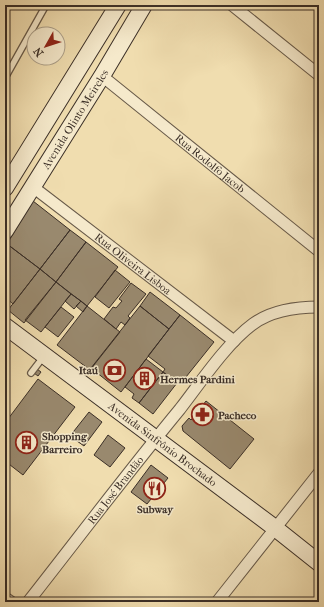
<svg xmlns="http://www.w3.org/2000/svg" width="324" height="607" font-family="'IM FELL French Canon',serif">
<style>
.building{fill:#99896e;stroke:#3b2f27}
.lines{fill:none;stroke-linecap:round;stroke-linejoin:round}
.service-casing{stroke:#685a49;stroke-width:8}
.minor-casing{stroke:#685a49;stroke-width:13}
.secondary-casing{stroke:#3b2f27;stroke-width:18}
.service{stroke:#f5e9cb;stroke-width:5.5}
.minor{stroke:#f5e9cb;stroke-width:11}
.secondary{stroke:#f5e9cb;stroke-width:16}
.labels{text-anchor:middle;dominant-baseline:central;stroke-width:3;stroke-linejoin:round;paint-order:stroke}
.street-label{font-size:11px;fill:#3b2f27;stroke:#f5e9cb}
.poi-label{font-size:11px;font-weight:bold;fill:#3b2f27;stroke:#f5e9cb;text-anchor:start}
</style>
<rect width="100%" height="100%" fill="#f0ddaf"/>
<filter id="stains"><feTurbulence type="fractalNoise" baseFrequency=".005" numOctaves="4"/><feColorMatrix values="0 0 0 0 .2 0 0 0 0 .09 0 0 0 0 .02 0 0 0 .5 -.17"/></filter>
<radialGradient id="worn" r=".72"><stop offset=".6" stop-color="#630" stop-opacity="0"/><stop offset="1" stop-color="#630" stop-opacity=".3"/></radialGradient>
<path class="building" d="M 33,201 L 70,230 L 40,269 L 7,244 Z
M 70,230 L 86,242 L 56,282 L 40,269 Z
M 86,242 L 118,267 L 87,306 L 56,282 Z
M 7,244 L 40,269 L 13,304 L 5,297 L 5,247 Z
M 40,269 L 56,282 L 24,323 L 8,310 Z
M 115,270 L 130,282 L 109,308 L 95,297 Z
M 56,282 L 71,294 L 41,332 L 25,320 Z
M 131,283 L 146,294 L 128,316 L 130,318 L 125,325 L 121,322 L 116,329 L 104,319 L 113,307 L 116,308 L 122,301 L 119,299 Z
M 150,292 L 180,315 L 169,329 L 140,306 Z
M 71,294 L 81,301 L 74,309 L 65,301 Z
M 81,301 L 87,306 L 83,312 L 76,306 Z
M 87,306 L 120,332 L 90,370 L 57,345 Z
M 140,306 L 169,329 L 121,392 L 91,368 Z
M 61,307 L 74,317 L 58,337 L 45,327 Z
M 180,315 L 214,342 L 182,382 L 179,380 L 177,383 L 163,372 L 165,369 L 148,356 Z
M 146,359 L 163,372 L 139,403 L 132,398 L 134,394 L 125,387 Z
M 37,369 L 41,372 L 38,376 L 34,373 Z
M 163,372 L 177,383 L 153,414 L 139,403 Z
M 38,379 L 75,407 L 23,475 L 5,461 L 5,423 Z
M 206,401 L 254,439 L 230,469 L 183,431 L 182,426 L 189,418 L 191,420 Z
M 89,412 L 102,422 L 84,446 L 70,436 Z
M 108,435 L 125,448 L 110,467 L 94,455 Z
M 151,465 L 168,478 L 147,504 L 131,492 Z"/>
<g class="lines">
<defs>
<path id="service" d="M 5,78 L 46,5
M 31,373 L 44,356"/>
<g id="minor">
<path d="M 232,5 L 319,75"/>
<path id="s1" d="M 102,76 L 319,251"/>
<path id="s2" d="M 33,187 L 234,341"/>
<path d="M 5,598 L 11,602"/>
<path id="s3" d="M 28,602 C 79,537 128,472 180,409 C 201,382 226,344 253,324 C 272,310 296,307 319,307"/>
<path d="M 217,602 L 319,473"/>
</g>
<g id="secondary">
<path d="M 5,188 L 118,5"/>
<path id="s4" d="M 5,231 L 102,76 L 144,5"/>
<path id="s5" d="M 5,326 L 275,528 L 319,563"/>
</g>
</defs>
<use href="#service" class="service-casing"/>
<use href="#minor" class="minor-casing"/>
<use href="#secondary" class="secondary-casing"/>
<use href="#service" class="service"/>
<use href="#minor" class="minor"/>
<use href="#secondary" class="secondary"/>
</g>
<defs>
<symbol id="bank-ring" viewBox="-11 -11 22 22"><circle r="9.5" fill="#f5e9cb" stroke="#8f2418" stroke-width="1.5"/><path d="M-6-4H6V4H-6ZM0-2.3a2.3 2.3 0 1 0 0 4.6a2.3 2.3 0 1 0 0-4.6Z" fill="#8f2418"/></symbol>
<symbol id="building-ring" viewBox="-11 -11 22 22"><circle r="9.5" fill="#f5e9cb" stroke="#8f2418" stroke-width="1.5"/><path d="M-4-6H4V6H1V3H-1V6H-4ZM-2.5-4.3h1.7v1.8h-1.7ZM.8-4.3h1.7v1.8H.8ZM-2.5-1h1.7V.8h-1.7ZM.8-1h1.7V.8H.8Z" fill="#8f2418"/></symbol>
<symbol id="pharmacy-ring" viewBox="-11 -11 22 22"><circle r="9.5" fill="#f5e9cb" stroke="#8f2418" stroke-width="1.5"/><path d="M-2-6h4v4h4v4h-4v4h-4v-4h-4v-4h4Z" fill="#8f2418"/></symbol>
<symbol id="restaurant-ring" viewBox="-11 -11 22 22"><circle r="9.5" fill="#f5e9cb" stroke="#8f2418" stroke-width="1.5"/><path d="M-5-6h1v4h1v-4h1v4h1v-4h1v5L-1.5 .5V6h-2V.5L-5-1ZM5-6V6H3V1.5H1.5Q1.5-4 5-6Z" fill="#8f2418"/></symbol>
</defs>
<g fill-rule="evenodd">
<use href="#bank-ring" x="102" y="358" width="25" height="25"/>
<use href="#building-ring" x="132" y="366" width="25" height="25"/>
<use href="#pharmacy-ring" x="190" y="402" width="25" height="25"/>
<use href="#building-ring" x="14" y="430" width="25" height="25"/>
<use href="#restaurant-ring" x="142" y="476" width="25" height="25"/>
</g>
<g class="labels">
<g class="street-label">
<text stroke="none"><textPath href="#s4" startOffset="132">Avenida Olinto Meireles</textPath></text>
<text stroke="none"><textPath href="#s1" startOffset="139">Rua Rodolfo Jacob</textPath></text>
<text stroke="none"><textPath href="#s2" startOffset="126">Rua Oliveira Lisboa</textPath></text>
<text stroke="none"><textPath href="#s5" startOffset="197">Avenida Sinfrônio Brochado</textPath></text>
<text stroke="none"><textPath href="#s3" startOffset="142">Rua José Brandão</textPath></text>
</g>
<g class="poi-label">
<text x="98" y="370" text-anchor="end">Itaú</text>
<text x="160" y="379">Hermes Pardini</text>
<text x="218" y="415">Pacheco</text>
<text x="42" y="436">Shopping<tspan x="42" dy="13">Barreiro</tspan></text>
<text x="155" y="509" text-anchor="middle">Subway</text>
</g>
</g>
<rect width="324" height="607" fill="none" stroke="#f0ddaf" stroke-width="20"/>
<rect x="6" y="6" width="312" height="595" fill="none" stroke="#3b2f27" stroke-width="2"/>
<rect x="10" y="10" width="304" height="587" fill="none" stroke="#3b2f27"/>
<g transform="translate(46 46) rotate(231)"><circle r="19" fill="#f5e9cb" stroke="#ab9f89"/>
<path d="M0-3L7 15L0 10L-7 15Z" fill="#8f2418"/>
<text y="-6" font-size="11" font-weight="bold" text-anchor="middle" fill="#3b2f27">N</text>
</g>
<rect width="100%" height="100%" filter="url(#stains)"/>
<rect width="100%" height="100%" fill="url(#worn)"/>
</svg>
